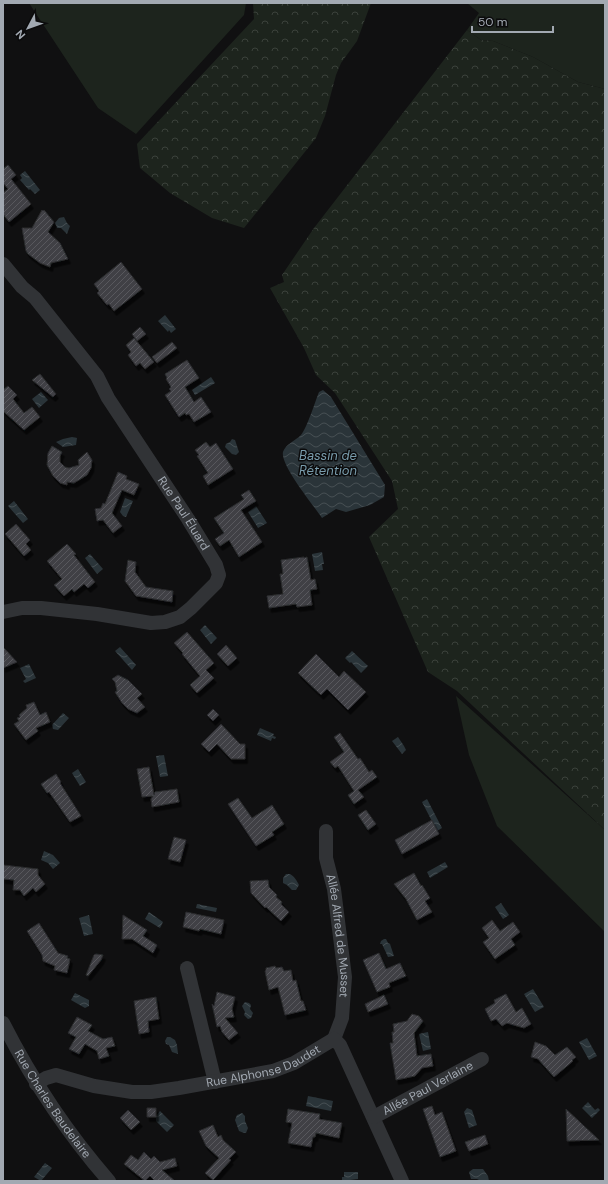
<svg xmlns="http://www.w3.org/2000/svg" width="608" height="1184" font-family="'DM Sans',sans-serif">
<style>
.green{fill:#1d241d}
.forest{fill:url(#forest-crowns)}
.water{fill:url(#water-waves)}
.building{fill:url(#building-hatch);stroke:#2a2b2d;filter:url(#shadow)}
.lines{fill:none;stroke-linecap:round;stroke-linejoin:round}
.minor{stroke:#313336;stroke-width:14}
.labels{text-anchor:middle;dominant-baseline:central;stroke-width:3;stroke-linejoin:round;paint-order:stroke}
.street-label{font-size:12px;fill:#a2a9b2;stroke:#0b0b0c}
.water-label{font-size:13px;font-style:italic;fill:#799cac;stroke:#0b0b0c}
</style>
<defs>
<pattern id="forest-crowns" width="20" height="18" patternUnits="userSpaceOnUse"><rect width="20" height="18" fill="#1d241d"/><path d="M2 6a3 3 0 1 1 6 0M12 15a3 3 0 1 1 6 0" fill="none" stroke="#3b413b"/></pattern>
<pattern id="water-waves" width="16" height="10" patternUnits="userSpaceOnUse"><rect width="16" height="10" fill="#2a3439"/><path d="M0 5q4-4 8 0t8 0" fill="none" stroke="#464f53"/></pattern>
<pattern id="building-hatch" width="6" height="6" patternUnits="userSpaceOnUse"><rect width="6" height="6" fill="#3f4044"/><path d="M-1 1l2-2M0 6l6-6M5 7l2-2" fill="none" stroke="#58595d"/></pattern>
<filter id="shadow"><feDropShadow dx="2.5" dy="4.5" stdDeviation="0" flood-color="#0009"/></filter>
</defs>
<rect width="100%" height="100%" fill="#101011"/>
<path class="green" d="M 29,3 L 246,3 L 244,15 L 136,134 L 98,108 Z
M 467,3 L 605,3 L 605,89 L 578,82 L 533,57 L 493,41 L 481,40 L 467,30 L 479,13 Z
M 456,696 L 605,830 L 605,932 L 497,826 L 469,755 Z"/>
<path class="forest" d="M 253,3 L 371,3 L 357,41 L 341,63 L 336,75 L 325,116 L 316,138 L 244,228 L 212,218 L 170,193 L 140,168 L 137,144 L 254,19 Z
M 467,30 L 481,40 L 493,41 L 533,57 L 578,82 L 605,89 L 605,830 L 457,691 L 428,672 L 369,537 L 398,509 L 392,481 L 335,393 L 316,375 L 304,348 L 270,288 L 284,282 L 282,275 L 314,228 Z"/>
<path class="water" d="M 25,171 L 40,190 L 35,194 L 30,189 L 29,190 L 20,180 L 22,178 L 20,175 Z
M 64,217 L 67,223 L 70,226 L 67,234 L 61,228 L 57,228 L 55,223 L 59,218 Z
M 165,315 L 176,329 L 171,333 L 169,330 L 168,332 L 158,321 Z
M 211,377 L 215,383 L 195,395 L 192,390 Z
M 323,390 L 331,397 L 385,485 L 384,497 L 370,505 L 346,512 L 336,509 L 322,518 C 314,506 280,465 283,452 C 285,445 296,440 301,435 C 307,428 315,402 319,392 Z
M 41,392 L 48,400 L 39,408 L 32,399 Z
M 72,437 L 77,438 L 76,445 L 63,447 L 56,442 L 63,439 Z
M 232,439 L 235,440 L 239,452 L 236,455 L 232,454 L 225,447 L 226,444 L 230,442 Z
M 125,498 L 133,501 L 126,517 L 123,516 L 120,512 Z
M 14,501 L 28,519 L 23,523 L 8,506 Z
M 256,506 L 267,523 L 258,528 L 248,512 Z
M 322,552 L 324,564 L 322,564 L 323,570 L 315,571 L 312,554 Z
M 90,554 L 103,569 L 97,574 L 85,558 Z
M 205,625 L 217,638 L 211,644 L 200,630 Z
M 120,647 L 136,665 L 132,670 L 115,651 Z
M 352,651 L 368,666 L 361,673 L 351,662 L 350,663 L 345,658 Z
M 29,664 L 36,678 L 25,683 L 23,681 L 26,679 L 20,668 Z
M 63,713 L 69,718 L 58,730 L 53,729 L 52,725 Z
M 260,728 L 274,734 L 273,736 L 276,737 L 275,739 L 272,738 L 271,741 L 257,735 Z
M 398,737 L 404,746 L 406,750 L 402,754 L 392,741 Z
M 164,755 L 168,776 L 160,777 L 156,756 Z
M 78,769 L 86,782 L 80,786 L 72,773 Z
M 427,799 L 442,828 L 437,831 L 422,802 Z
M 44,851 L 53,855 L 60,863 L 53,869 L 48,863 L 41,860 Z
M 445,862 L 448,867 L 430,878 L 427,872 Z
M 286,874 L 290,874 C 294,876 297,881 299,885 L 296,890 L 292,890 L 287,885 L 283,883 L 283,878 Z
M 501,903 L 509,915 L 503,919 L 495,907 Z
M 197,904 L 217,908 L 216,912 L 196,908 Z
M 149,912 L 163,922 L 160,928 L 145,919 Z
M 89,915 L 93,934 L 84,936 L 79,918 Z
M 384,939 L 386,939 L 388,943 L 390,944 L 394,956 L 388,957 L 382,944 L 380,944 L 381,941 Z
M 533,989 L 544,1007 L 535,1012 L 524,994 Z
M 75,993 L 89,1000 L 89,1006 L 85,1008 L 71,1000 Z
M 245,1002 L 249,1003 L 251,1005 L 250,1009 L 253,1013 L 251,1018 L 248,1019 L 244,1015 L 245,1012 L 242,1006 Z
M 428,1032 L 431,1049 L 423,1051 L 419,1034 Z
M 167,1037 L 170,1037 L 175,1040 L 177,1045 L 178,1054 L 172,1052 L 169,1045 L 166,1044 L 165,1041 Z
M 587,1038 L 597,1056 L 589,1060 L 579,1042 Z
M 308,1096 L 333,1101 L 331,1111 L 306,1106 Z
M 588,1102 L 595,1110 L 598,1108 L 600,1110 L 592,1118 L 582,1108 Z
M 467,1108 L 472,1110 L 477,1125 L 469,1128 L 464,1112 Z
M 160,1111 L 174,1125 L 167,1132 L 156,1121 L 156,1116 Z
M 242,1113 L 245,1116 L 245,1121 L 248,1128 L 246,1133 L 244,1133 L 239,1131 L 235,1120 L 237,1115 Z
M 45,1163 L 52,1168 L 41,1181 L 34,1177 Z
M 473,1169 L 483,1169 L 488,1176 L 489,1181 L 481,1181 L 477,1179 L 471,1179 L 469,1172 Z
M 344,1172 L 358,1172 L 358,1179 L 342,1181 L 342,1177 L 344,1177 Z"/>
<path class="building" d="M 8,165 L 16,175 L 11,179 L 31,204 L 9,222 L 3,214 L 3,193 L 8,189 L 4,184 L 3,185 L 3,169 Z
M 42,210 L 43,211 L 44,210 L 54,222 L 48,232 L 60,243 L 68,259 L 51,263 L 50,267 L 40,263 L 28,254 L 26,251 L 23,234 L 22,228 L 32,228 Z
M 121,262 L 142,289 L 114,311 L 109,304 L 107,305 L 97,293 L 99,291 L 94,284 Z
M 140,327 L 146,334 L 137,341 L 132,334 Z
M 134,338 L 154,362 L 145,369 L 140,363 L 136,366 L 128,355 L 131,352 L 126,345 Z
M 172,342 L 177,348 L 157,363 L 152,357 Z
M 187,360 L 199,378 L 185,387 L 194,402 L 201,397 L 211,412 L 194,422 L 189,414 L 186,415 L 185,413 L 179,417 L 165,395 L 171,391 L 169,389 L 171,387 L 166,379 L 167,378 L 165,374 Z
M 40,374 L 56,394 L 53,397 L 32,380 Z
M 8,386 L 17,395 L 13,399 L 24,413 L 32,407 L 40,417 L 24,430 L 3,411 L 3,390 Z
M 206,442 L 210,447 L 216,443 L 233,469 L 208,485 L 203,476 L 208,473 L 197,456 L 199,455 L 195,450 Z
M 52,446 L 62,452 L 60,456 L 60,462 L 65,467 L 69,468 L 79,465 L 78,460 L 87,452 L 92,460 L 91,468 L 87,475 L 74,483 L 67,482 L 67,485 L 60,483 L 53,476 L 47,465 L 48,453 Z
M 118,472 L 127,476 L 126,479 L 139,484 L 134,495 L 122,490 L 112,513 L 122,526 L 113,533 L 103,520 L 97,521 L 95,509 L 101,508 L 103,503 L 105,504 Z
M 249,490 L 256,501 L 241,510 L 262,542 L 239,557 L 229,540 L 220,546 L 215,539 L 224,533 L 214,518 L 244,499 L 241,495 Z
M 16,524 L 30,540 L 26,544 L 31,550 L 24,556 L 5,534 Z
M 67,544 L 76,554 L 74,555 L 95,582 L 88,588 L 84,584 L 74,592 L 72,589 L 64,596 L 54,585 L 62,579 L 47,561 Z
M 304,557 L 304,558 L 307,557 L 311,580 L 315,579 L 317,589 L 310,590 L 312,605 L 297,607 L 296,604 L 269,608 L 267,596 L 283,594 L 280,574 L 283,574 L 281,560 Z
M 128,560 L 136,562 L 135,572 L 146,587 L 173,591 L 172,602 L 136,596 L 125,581 Z
M 187,632 L 214,663 L 206,670 L 214,678 L 197,693 L 190,685 L 200,676 L 182,654 L 183,653 L 174,643 Z
M 226,645 L 237,658 L 228,666 L 217,654 Z
M 3,647 L 17,662 L 3,668 Z
M 316,654 L 339,677 L 344,671 L 366,692 L 348,710 L 327,689 L 321,695 L 298,673 Z
M 118,675 L 128,680 L 142,694 L 137,698 L 145,707 L 137,713 L 128,709 L 122,703 L 115,692 L 117,691 L 115,682 L 112,679 Z
M 34,702 L 40,715 L 46,712 L 50,722 L 36,728 L 38,731 L 26,740 L 14,724 L 19,721 L 17,718 L 20,717 L 19,715 L 27,708 L 26,705 Z
M 213,709 L 219,715 L 213,721 L 207,715 Z
M 221,724 L 240,744 L 245,744 L 245,759 L 231,759 L 217,744 L 209,752 L 201,744 Z
M 340,733 L 358,759 L 360,758 L 369,772 L 372,770 L 377,777 L 358,790 L 364,797 L 354,804 L 348,795 L 354,791 L 338,766 L 335,768 L 330,762 L 344,752 L 334,737 Z
M 149,767 L 154,795 L 155,792 L 177,789 L 179,802 L 152,807 L 151,799 L 153,796 L 142,797 L 137,769 Z
M 56,774 L 61,782 L 60,783 L 81,816 L 70,822 L 49,792 L 47,793 L 41,784 Z
M 238,798 L 252,818 L 272,805 L 284,824 L 272,832 L 274,835 L 256,846 L 228,804 Z
M 366,810 L 376,824 L 368,830 L 358,815 Z
M 432,820 L 439,834 L 402,854 L 395,840 Z
M 174,837 L 186,840 L 180,862 L 168,859 Z
M 3,865 L 38,869 L 38,875 L 45,884 L 36,892 L 33,888 L 24,896 L 20,890 L 13,890 L 14,880 L 3,879 Z
M 414,873 L 421,886 L 422,885 L 430,898 L 425,901 L 432,912 L 417,920 L 406,899 L 394,884 Z
M 268,880 L 269,887 L 277,895 L 276,897 L 282,902 L 281,904 L 289,912 L 281,921 L 266,907 L 265,908 L 251,893 L 250,881 Z
M 186,912 L 224,920 L 221,934 L 200,929 L 199,931 L 183,927 Z
M 123,915 L 147,930 L 143,936 L 157,945 L 153,953 L 132,939 L 122,939 Z
M 492,920 L 500,931 L 513,922 L 520,932 L 511,939 L 515,945 L 495,959 L 483,942 L 489,938 L 482,928 Z
M 39,923 L 58,953 L 68,956 L 67,958 L 70,959 L 67,973 L 54,970 L 55,966 L 43,961 L 42,955 L 27,931 Z
M 379,953 L 386,969 L 400,963 L 406,976 L 389,983 L 390,987 L 377,992 L 363,960 Z
M 96,954 L 103,955 L 101,960 L 88,976 L 86,975 L 94,955 Z
M 275,966 L 276,968 L 282,967 L 284,971 L 291,970 L 293,981 L 296,980 L 301,1001 L 303,1001 L 306,1010 L 285,1015 L 278,987 L 269,990 L 265,971 L 266,970 L 266,968 Z
M 217,992 L 235,997 L 232,1009 L 234,1017 L 225,1018 L 238,1033 L 229,1040 L 222,1032 L 220,1026 L 217,1027 L 212,1004 L 214,1006 Z
M 506,994 L 516,1012 L 522,1008 L 531,1024 L 524,1028 L 507,1023 L 502,1026 L 496,1019 L 491,1021 L 485,1009 L 495,1003 L 494,1000 Z
M 384,995 L 388,1004 L 368,1012 L 365,1004 Z
M 156,997 L 159,1019 L 148,1021 L 149,1032 L 139,1034 L 134,1001 Z
M 412,1014 L 419,1016 L 423,1021 L 414,1033 L 417,1056 L 431,1054 L 433,1066 L 422,1068 L 415,1076 L 396,1080 L 390,1043 L 393,1043 L 392,1032 L 394,1032 L 393,1024 L 407,1021 Z
M 77,1017 L 92,1025 L 88,1031 L 103,1039 L 112,1037 L 115,1046 L 106,1048 L 109,1056 L 99,1059 L 97,1051 L 85,1044 L 79,1054 L 69,1049 L 76,1037 L 68,1033 Z
M 535,1042 L 546,1046 L 555,1055 L 567,1047 L 576,1057 L 572,1060 L 573,1061 L 554,1077 L 538,1059 L 531,1057 Z
M 432,1106 L 435,1115 L 442,1112 L 456,1151 L 440,1157 L 423,1109 Z
M 147,1108 L 156,1108 L 156,1117 L 147,1117 Z
M 288,1109 L 320,1114 L 319,1119 L 342,1123 L 339,1138 L 316,1133 L 315,1137 L 313,1137 L 311,1147 L 288,1143 L 292,1123 L 286,1122 Z
M 566,1109 L 599,1140 L 567,1141 Z
M 128,1110 L 140,1122 L 131,1130 L 120,1118 Z
M 213,1125 L 218,1137 L 221,1135 L 223,1140 L 236,1152 L 229,1159 L 231,1160 L 213,1180 L 205,1173 L 219,1158 L 206,1146 L 199,1131 Z
M 485,1135 L 488,1144 L 469,1151 L 465,1142 Z
M 144,1152 L 151,1159 L 154,1156 L 160,1162 L 175,1158 L 177,1166 L 162,1170 L 175,1181 L 155,1181 L 150,1176 L 145,1181 L 124,1164 L 131,1155 L 138,1160 Z"/>
<g class="lines">
<g class="minor">
<path id="s1" d="M 3,264 L 22,287 L 35,298 L 97,376 L 108,398 L 188,519 L 216,565 L 219,575 L 216,583 L 191,608 L 180,617 L 165,622 L 151,623 L 97,614 L 41,608 L 22,608 L 3,612"/>
<path id="s2" d="M 326,831 L 326,858 L 334,889 L 345,977 L 342,1018 L 334,1039"/>
<path d="M 187,968 L 215,1082"/>
<path id="s3" d="M 3,1023 C 32,1080 67,1133 109,1181"/>
<path id="s4" d="M 36,1084 L 46,1078 L 56,1075 L 94,1086 L 132,1092 L 151,1092 L 179,1088 L 273,1071 L 294,1063 L 334,1039 L 340,1045 L 402,1181"/>
<path id="s5" d="M 374,1117 L 482,1059"/>
</g>
</g>
<g class="labels">
<g class="street-label">
<text stroke="none"><textPath href="#s1" startOffset="309">Rue Paul Éluard</textPath></text>
<text stroke="none"><textPath href="#s2" startOffset="106">Allée Alfred de Musset</textPath></text>
<text stroke="none"><textPath href="#s4" startOffset="235">Rue Alphonse Daudet</textPath></text>
<text stroke="none"><textPath href="#s5" startOffset="61">Allée Paul Verlaine</textPath></text>
<text stroke="none"><textPath href="#s3" startOffset="95">Rue Charles Baudelaire</textPath></text>
</g>
<g class="water-label">
<text x="328" y="455">Bassin de<tspan x="328" dy="15">Rétention</tspan></text>
</g>
</g>
<rect width="608" height="1184" fill="none" stroke="#a2a9b2" stroke-width="8"/>
<g transform="translate(28 28) rotate(229)" stroke="#0b0b0c" stroke-width="3" paint-order="stroke">
<path d="M0-3L7 15L0 10L-7 15Z" fill="#a2a9b2"/>
<text y="-6" font-size="11" font-weight="bold" text-anchor="middle" fill="#a2a9b2">N</text>
</g>
<path d="M472 26v6h81v-6" fill="none" stroke="#a2a9b2" stroke-width="2"/>
<text x="478" y="26" font-size="12" fill="#a2a9b2" stroke="#0b0b0c" stroke-width="3" paint-order="stroke">50 m</text>
</svg>
